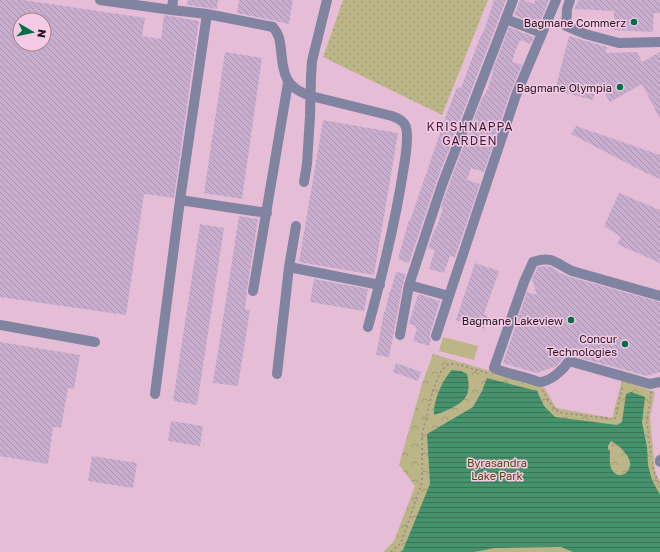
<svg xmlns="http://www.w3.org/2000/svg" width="660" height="552" font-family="'Golos Text',sans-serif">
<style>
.grass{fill:url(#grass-dots)}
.park{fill:url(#park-crowns)}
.pitch{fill:#bcb588}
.water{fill:url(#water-rules);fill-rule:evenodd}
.building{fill:url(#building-back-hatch);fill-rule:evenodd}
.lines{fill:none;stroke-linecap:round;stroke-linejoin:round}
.path{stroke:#9f7f93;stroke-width:1.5;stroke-dasharray:2 3;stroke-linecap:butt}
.minor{stroke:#8184a1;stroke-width:10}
.poi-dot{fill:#006e47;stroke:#f4cae4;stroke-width:1.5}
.labels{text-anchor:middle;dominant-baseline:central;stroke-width:3;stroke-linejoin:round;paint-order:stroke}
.poi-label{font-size:11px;fill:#24151f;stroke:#f4cae4;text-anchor:end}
.park-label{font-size:11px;fill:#534a0f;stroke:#f4cae4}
.neighbourhood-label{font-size:12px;letter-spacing:1px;fill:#3e1f34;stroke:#f4cae4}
</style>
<defs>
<pattern id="grass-dots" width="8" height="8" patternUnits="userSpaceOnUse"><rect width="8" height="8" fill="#bcb588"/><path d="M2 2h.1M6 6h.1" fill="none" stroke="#a19b75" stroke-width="1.8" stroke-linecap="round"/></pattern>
<pattern id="park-crowns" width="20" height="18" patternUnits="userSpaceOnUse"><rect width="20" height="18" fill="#bcb588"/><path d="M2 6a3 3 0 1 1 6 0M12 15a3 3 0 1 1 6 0" fill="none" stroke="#a19b75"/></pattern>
<pattern id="water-rules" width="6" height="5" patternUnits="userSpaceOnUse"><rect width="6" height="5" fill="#45926c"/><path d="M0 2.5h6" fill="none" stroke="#397658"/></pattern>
<pattern id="building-back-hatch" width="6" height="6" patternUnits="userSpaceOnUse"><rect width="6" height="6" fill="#c9adcf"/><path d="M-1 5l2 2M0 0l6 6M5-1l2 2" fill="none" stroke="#ac94b1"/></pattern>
</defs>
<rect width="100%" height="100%" fill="#e6bdd7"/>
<path class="grass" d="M 343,0 L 488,0 L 442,115 L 323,57 Z"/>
<path class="park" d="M 433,354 L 544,387 L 556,408 L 612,418 L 622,380 L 655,392 L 650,418 L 655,471 L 660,482 L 660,552 L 383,552 L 394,541 L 415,486 L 399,465 L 422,384 Z"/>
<path class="pitch" d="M 443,337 L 478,346 L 474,360 L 439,351 Z"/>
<path class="water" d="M 452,370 L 461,371 L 467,374 C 471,392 468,399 452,408 C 446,411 440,413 434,415 C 433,401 443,379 452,370 Z
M 487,378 L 537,391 L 544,406 L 555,417 L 617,425 L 622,422 L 626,394 L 631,392 L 645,397 L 642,422 L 647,447 L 648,465 L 652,480 L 660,495 L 660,552 L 573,552 L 561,547 L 495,548 L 474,552 L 400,552 L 403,550 L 430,484 L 427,434 L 473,407 L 482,391 ZM 611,441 C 617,444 622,448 625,453 C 627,455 628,457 629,459 C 634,471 620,482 612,470 C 609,465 610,456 610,451 L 608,449 L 608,446 Z"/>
<path class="building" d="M 0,0 L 23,0 L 145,18 L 142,36 L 161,39 L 164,15 L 199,21 L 174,198 L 144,194 L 126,315 L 0,297 ZM 20,20 L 44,20 L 44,44 L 20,44 Z
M 188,0 L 218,0 L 217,9 L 187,5 Z
M 239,0 L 293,0 L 289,24 L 237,13 Z
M 494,0 L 506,0 L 436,183 L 409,263 L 398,259 L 409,220 L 410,221 L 414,209 L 446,116 L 457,87 L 461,88 L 479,40 L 484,30 Z
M 520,0 L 524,0 L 534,4 L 535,0 L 549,0 L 539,25 L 514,15 Z
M 579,0 L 660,0 L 660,13 L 654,13 L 653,32 L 614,30 L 614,11 L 574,9 Z
M 509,27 L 534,37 L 531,44 L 520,40 L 515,52 L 512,62 L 522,65 L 510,93 L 484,172 L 471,168 L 467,180 L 480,184 L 455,257 L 450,256 L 444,273 L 429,269 L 435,250 L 428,248 L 435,228 L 436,229 L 443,208 L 441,207 L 448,187 L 464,145 L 466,145 L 475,116 L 483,96 L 484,96 L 488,88 L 493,72 L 492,72 Z
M 569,36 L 607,47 L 606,53 L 637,52 L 642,62 L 660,52 L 660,119 L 642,84 L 610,102 L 598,82 L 593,100 L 555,90 Z
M 225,52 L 262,58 L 242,199 L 204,193 Z
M 323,120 L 398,133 L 374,275 L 299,262 Z
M 576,126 L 660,155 L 660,179 L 646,173 L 571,134 Z
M 619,193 L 660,210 L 660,263 L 617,244 L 621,237 L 604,226 Z
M 239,216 L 258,219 L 247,290 L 247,293 L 245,309 L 250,310 L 238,386 L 213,383 Z
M 200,224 L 224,228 L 197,405 L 173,401 Z
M 475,263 L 499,271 L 484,314 L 488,316 L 484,329 L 456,320 Z
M 545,266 L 552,267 L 560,273 L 570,277 L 660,302 L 660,372 L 647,376 L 570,355 L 566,355 L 557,366 L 537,373 L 503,363 L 527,292 L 537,295 L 532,279 L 538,267 Z
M 396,272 L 406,274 L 403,284 L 389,357 L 376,355 L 384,312 L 385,312 L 390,290 L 391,290 Z
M 314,279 L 368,289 L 364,311 L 310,302 Z
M 418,294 L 440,301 L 430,334 L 430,338 L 431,340 L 429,346 L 413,341 L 417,329 L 415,328 L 416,326 L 409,324 Z
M 0,342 L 80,355 L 74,389 L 68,388 L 61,428 L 53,427 L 48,464 L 0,456 Z
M 396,363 L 421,372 L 418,381 L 393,372 Z
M 171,421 L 203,426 L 200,446 L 168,441 Z
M 92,456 L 137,463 L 133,488 L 88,481 Z"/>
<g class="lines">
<path class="path" d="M 542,390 L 555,410 L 562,413 L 615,419 L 623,385
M 650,392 L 651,393 L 647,422 L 651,457
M 653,467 L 654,472 L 660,487
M 391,552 L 401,543 L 422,482 L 422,435 L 433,390 L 440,373 L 445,367 L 449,364 L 456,364 L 487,373"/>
<path class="minor" d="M 100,0 L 172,10
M 173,0 L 172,10 L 207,14 L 273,27 C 279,34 280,40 281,50 C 283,74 285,88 311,96 L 392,116 C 398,118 404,121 406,127 C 409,138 405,161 403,172 C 395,224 382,276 368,327
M 570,0 L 567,9 L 566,26 L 585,34 L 619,43 L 660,42
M 506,19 L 542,33
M 304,182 L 307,164 L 310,116 L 311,77 L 312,61 L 327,0
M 180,200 L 207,14
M 289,267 L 380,285
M 409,285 L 449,296 L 516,95 L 556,0
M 253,291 L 288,83
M 660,296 L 572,271 C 557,264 552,255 533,262 L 524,282 L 494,368 C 505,373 516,375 527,378 C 531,379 535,381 539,382 C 550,382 563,370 569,361 L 650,384 L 660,382
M 0,325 L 95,342
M 400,335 L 409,285 L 428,227 L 442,185 L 513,0
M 436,336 L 449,296
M 277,374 L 289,267 L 296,226
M 155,394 L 180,200 L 267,213
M 660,460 L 660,462"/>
</g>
<g class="poi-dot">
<circle cx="634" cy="22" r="4"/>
<circle cx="620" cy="87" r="4"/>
<circle cx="571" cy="320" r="4"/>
<circle cx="625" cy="344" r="4"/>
</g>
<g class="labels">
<g class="poi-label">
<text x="626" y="22">Bagmane Commerz</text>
<text x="612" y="87">Bagmane Olympia</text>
<text x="563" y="320">Bagmane Lakeview</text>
<text x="617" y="338">Concur<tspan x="617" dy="13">Technologies</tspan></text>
</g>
<g class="park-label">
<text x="497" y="462">Byrasandra<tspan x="497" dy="13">Lake Park</tspan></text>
</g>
<g class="neighbourhood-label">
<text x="470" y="126">KRISHNAPPA<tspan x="470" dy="14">GARDEN</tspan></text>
</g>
</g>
<g transform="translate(32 32) rotate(99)"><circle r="19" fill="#f4cae4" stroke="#a18295"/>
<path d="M0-3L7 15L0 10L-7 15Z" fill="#006e47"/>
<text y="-6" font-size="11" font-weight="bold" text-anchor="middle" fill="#24151f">N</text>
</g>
</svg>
